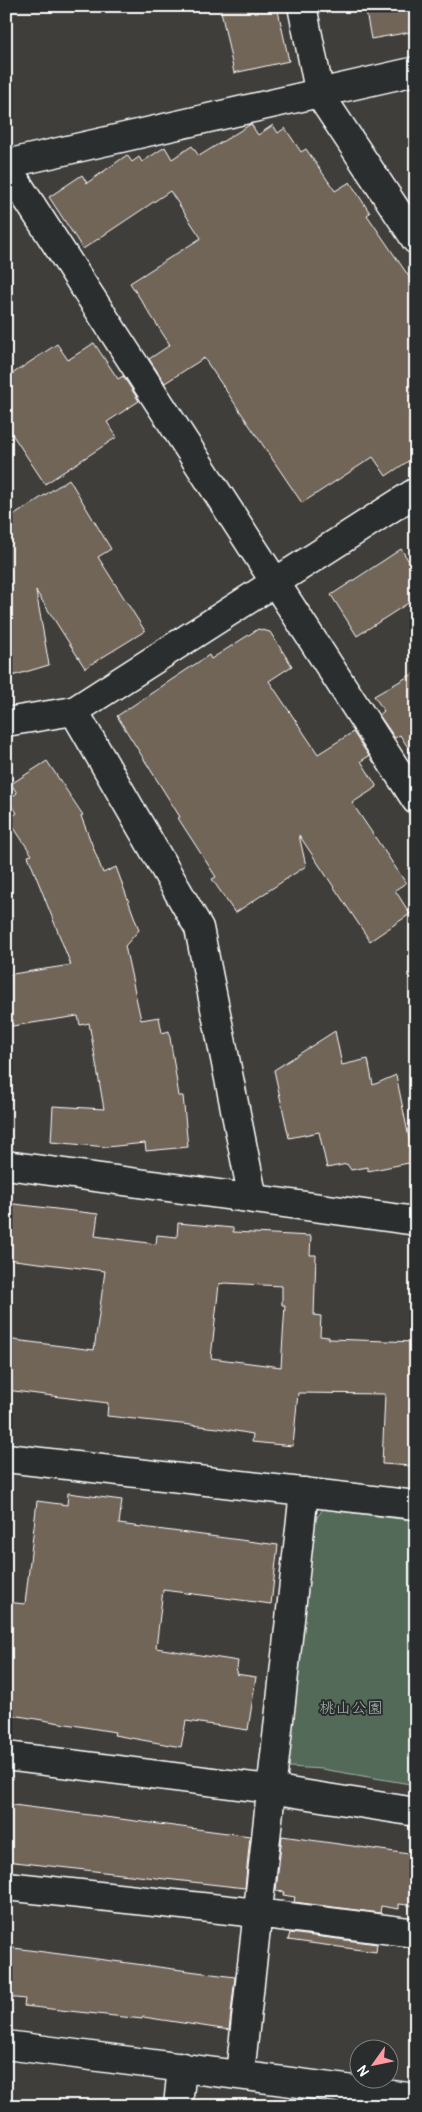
<svg xmlns="http://www.w3.org/2000/svg" width="422" height="2112" font-family="Pangolin,'Klee One',sans-serif">
<style>
.green{fill:#536b58;stroke:#a9b5ac}
.building{fill:#716558;stroke:#fff;fill-rule:evenodd}
.lines{fill:none;stroke-linecap:round;stroke-linejoin:round}
.minor-casing{stroke:#fff;stroke-width:31}
.minor{stroke:#2a2d2e;stroke-width:28}
.labels{text-anchor:middle;dominant-baseline:central;stroke-width:4;stroke-linejoin:round;paint-order:stroke}
.park-label{font-size:16px;fill:#a9b5ac;stroke:#2a2d2e}
</style>
<rect width="100%" height="100%" fill="#3f3e3b"/>
<filter id="ink" filterUnits="userSpaceOnUse"><feTurbulence type="fractalNoise" baseFrequency=".02" numOctaves="2"/><feDisplacementMap in="SourceGraphic" scale="10" xChannelSelector="R" yChannelSelector="G"/><feConvolveMatrix kernelMatrix="1 2 1 2 8 2 1 2 1" color-interpolation-filters="sRGB"/></filter>
<g filter="url(#ink)">
<path class="green" d="M 323,1509 L 416,1521 L 416,1785 L 322,1769 L 289,1767 L 281,1751 L 308,1530 Z"/>
<path class="building" d="M 220,6 L 277,6 L 289,61 L 234,73 Z
M 365,6 L 416,6 L 416,31 L 371,39 Z
M 251,124 L 258,135 L 273,125 L 278,133 L 285,128 L 301,152 L 306,149 L 335,191 L 350,182 L 370,213 L 367,215 L 416,287 L 416,456 L 386,476 L 373,457 L 302,503 L 204,358 L 165,383 L 149,359 L 170,345 L 130,283 L 201,238 L 170,191 L 83,249 L 49,197 L 82,175 L 87,183 L 127,155 L 132,162 L 139,157 L 142,162 L 165,147 L 172,159 L 192,146 L 199,156 Z
M 94,343 L 118,379 L 123,376 L 139,401 L 107,422 L 117,437 L 45,484 L 6,425 L 6,378 L 57,344 L 68,360 Z
M 69,479 L 111,549 L 98,557 L 145,631 L 85,668 L 36,591 L 49,665 L 12,676 L 6,656 L 6,515 L 16,514 Z
M 401,549 L 416,572 L 416,598 L 357,636 L 331,595 Z
M 258,629 L 270,632 L 292,666 L 269,681 L 318,754 L 353,732 L 369,756 L 361,761 L 377,787 L 352,803 L 406,883 L 395,890 L 410,914 L 370,941 L 299,835 L 306,866 L 235,913 L 212,879 L 216,877 L 178,818 L 180,817 L 117,716 L 209,655 L 211,659 Z
M 416,672 L 416,760 L 400,735 L 395,738 L 379,715 L 384,711 L 374,696 Z
M 47,761 L 83,815 L 81,816 L 103,873 L 116,867 L 139,930 L 125,946 L 141,1020 L 159,1017 L 162,1033 L 169,1031 L 179,1096 L 183,1096 L 188,1147 L 146,1151 L 145,1143 L 107,1147 L 51,1142 L 53,1106 L 104,1109 L 89,1023 L 80,1025 L 78,1016 L 6,1027 L 6,975 L 71,965 L 28,856 L 32,855 L 8,819 L 17,813 L 8,800 L 17,793 L 11,784 Z
M 335,1031 L 342,1065 L 368,1059 L 373,1085 L 396,1075 L 414,1162 L 368,1171 L 368,1167 L 351,1170 L 347,1164 L 327,1168 L 319,1132 L 289,1138 L 274,1070 Z
M 6,1203 L 98,1214 L 95,1236 L 156,1244 L 157,1235 L 177,1237 L 178,1223 L 233,1228 L 233,1232 L 311,1236 L 310,1255 L 316,1255 L 314,1315 L 321,1316 L 320,1336 L 329,1337 L 329,1339 L 416,1342 L 416,1458 L 413,1458 L 412,1466 L 382,1464 L 385,1394 L 298,1393 L 293,1446 L 252,1442 L 253,1434 L 218,1428 L 107,1416 L 108,1403 L 6,1390 L 6,1339 L 94,1350 L 105,1271 L 6,1259 ZM 225,1283 L 282,1286 L 282,1305 L 285,1305 L 281,1367 L 211,1358 L 219,1284 Z
M 68,1493 L 122,1500 L 119,1524 L 278,1545 L 271,1604 L 163,1590 L 156,1648 L 238,1661 L 236,1674 L 256,1677 L 248,1730 L 186,1721 L 181,1747 L 114,1735 L 115,1732 L 6,1714 L 6,1602 L 25,1604 L 37,1501 L 67,1505 Z
M 6,1804 L 250,1836 L 245,1888 L 6,1861 Z
M 282,1836 L 416,1855 L 416,1906 L 399,1904 L 399,1909 L 381,1906 L 380,1913 L 294,1902 L 295,1897 L 283,1895 L 284,1892 L 276,1891 Z
M 290,1933 L 377,1944 L 376,1952 L 288,1940 Z
M 6,1947 L 235,1977 L 229,2030 L 143,2017 L 142,2019 L 24,2006 L 25,1999 L 6,1997 Z"/>
<g class="lines">
<defs>
<path id="minor" d="M 302,6 L 320,95 L 416,240
M 6,164 L 416,71
M 6,166 L 416,800
M 74,711 L 199,928 L 253,1199
M 6,722 L 74,711 L 416,492
M 6,1165 L 416,1221
M 6,1458 L 416,1505
M 6,1756 L 270,1789 L 416,1812
M 6,1886 L 257,1913 L 416,1933
M 6,2045 L 416,2098
M 240,2074 L 304,1492
M 178,2106 L 182,2067"/>
</defs>
<use href="#minor" class="minor-casing"/>
<use href="#minor" class="minor"/>
</g>
</g>
<g class="labels">
<g class="park-label">
<text x="351" y="1708">桃山公園</text>
</g>
</g>
<rect width="422" height="2112" fill="none" stroke="#2a2d2e" stroke-width="25"/>
<rect x="12" y="12" width="397" height="2087" fill="none" stroke="#fff" stroke-width="2" filter="url(#ink)"/>
<g transform="translate(374 2064) rotate(237)"><circle r="24" fill="#2a2d2e" stroke="#7f8182"/>
<path d="M0-4L9 19L0 12L-9 19Z" fill="#ff9aa2"/>
<text y="-8" font-size="14" font-weight="bold" text-anchor="middle" fill="#ffffff">N</text>
</g>
</svg>
